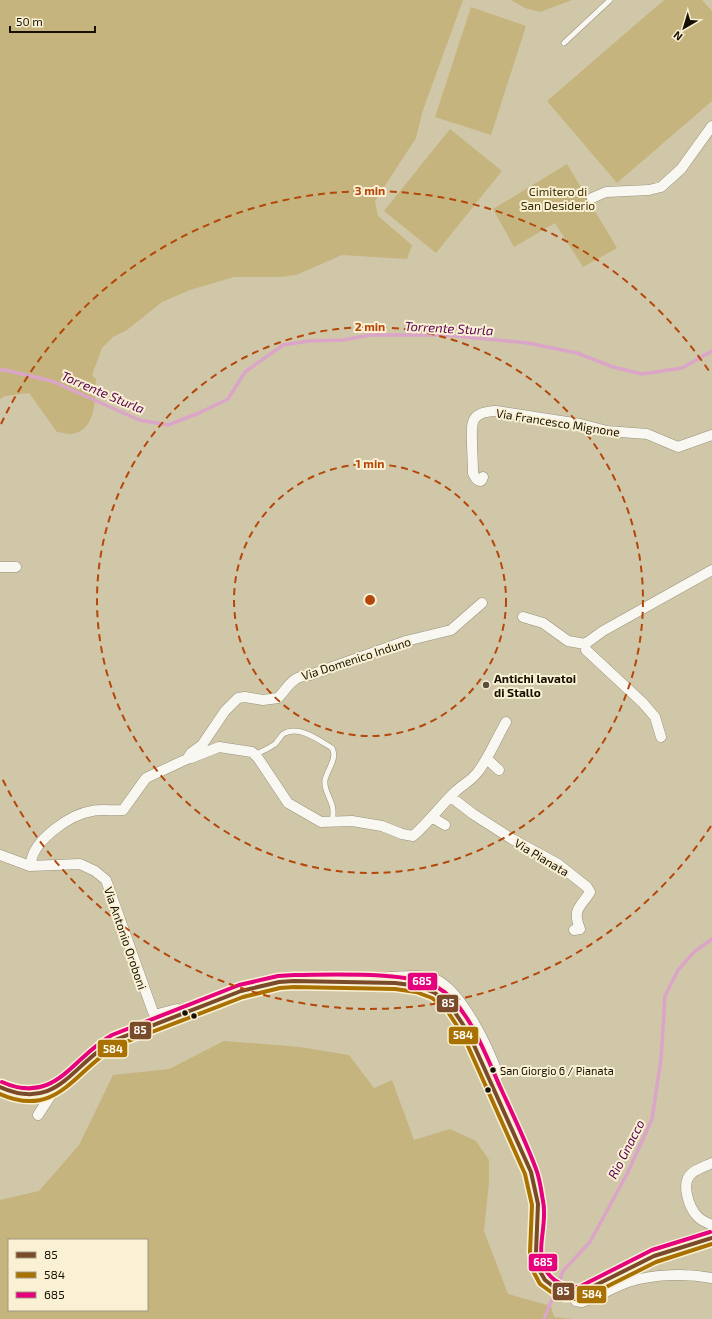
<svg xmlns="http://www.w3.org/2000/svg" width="712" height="1319" font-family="'Exo 2',sans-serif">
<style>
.green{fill:#c5b47d;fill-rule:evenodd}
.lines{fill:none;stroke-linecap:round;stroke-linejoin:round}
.stream{stroke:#daa5c7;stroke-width:3.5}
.lane-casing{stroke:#99927a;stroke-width:6}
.street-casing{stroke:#99927a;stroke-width:11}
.secondary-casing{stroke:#99927a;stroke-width:16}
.lane{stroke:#f8f7f2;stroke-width:5}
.street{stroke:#f8f7f2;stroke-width:10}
.secondary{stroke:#f8f7f2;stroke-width:15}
.bus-1-casing{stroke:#faf1d5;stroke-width:7}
.bus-2-casing{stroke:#faf1d5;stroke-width:7}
.bus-3-casing{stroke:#faf1d5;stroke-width:7}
.bus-1{stroke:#7a4b2a;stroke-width:4}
.bus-2{stroke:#a97200;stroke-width:4}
.bus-3{stroke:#e5007d;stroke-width:4}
.ring{fill:none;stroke:#b44709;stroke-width:2;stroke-dasharray:7 5}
.poi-dot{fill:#58503b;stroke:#faf1d5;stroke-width:1.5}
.bus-dot{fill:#171000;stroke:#faf1d5;stroke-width:1.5}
.labels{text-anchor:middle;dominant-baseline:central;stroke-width:4;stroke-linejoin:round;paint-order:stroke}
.bus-label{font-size:11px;fill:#171000;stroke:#faf1d5;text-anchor:start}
.park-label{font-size:12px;fill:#392d03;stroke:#faf1d5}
.street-label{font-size:12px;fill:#171000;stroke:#faf1d5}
.poi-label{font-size:12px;font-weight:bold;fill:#171000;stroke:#faf1d5;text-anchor:start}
.water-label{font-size:13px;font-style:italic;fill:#5a0053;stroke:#faf1d5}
.centre{fill:#b44709;stroke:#faf1d5;stroke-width:2}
.ring-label{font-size:12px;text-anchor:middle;font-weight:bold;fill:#b44709;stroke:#faf1d5;stroke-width:4;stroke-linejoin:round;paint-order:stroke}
.line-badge{stroke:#faf1d5;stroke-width:1.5}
.badge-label{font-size:11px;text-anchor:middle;font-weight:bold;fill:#fff}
</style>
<rect width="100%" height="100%" fill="#d0c7a9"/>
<path class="green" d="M 0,0 L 463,0 L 423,110 L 416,138 L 375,201 L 378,216 L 412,245 L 407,259 L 342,255 L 296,275 L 280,277 L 234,277 L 190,290 L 162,302 L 127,330 L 113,337 L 102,348 L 92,375 L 96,379 C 95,398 97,430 72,434 C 68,435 61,432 57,432 L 29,393 L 5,396 L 0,399 Z
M 511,0 L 572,0 L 540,12 L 525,8 Z
M 664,0 L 702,0 L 712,11 L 712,101 L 617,183 L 547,101 Z
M 471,7 L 526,26 L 491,135 L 435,117 Z
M 450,129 L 502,171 L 436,253 L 384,211 Z
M 567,164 L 617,248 L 583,267 L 555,223 L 514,247 L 493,209 Z
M 224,1041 L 300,1047 L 349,1055 L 374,1088 L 392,1080 L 414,1140 L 450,1129 L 476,1141 L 489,1160 L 489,1182 L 484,1231 L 508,1294 L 551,1306 L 554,1317 L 573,1319 L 0,1319 L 0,1200 L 39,1191 L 79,1145 L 113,1075 L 169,1069 ZM 9,1240 L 147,1240 L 147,1310 L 9,1310 Z"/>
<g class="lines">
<path class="stream" d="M 0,370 L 5,370 L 52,381 L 139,420 L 168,425 L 199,413 L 228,399 L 245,372 L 283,345 L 308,341 L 343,340 L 370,335 L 446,335 L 528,343 L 577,353 L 613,367 L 642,374 L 682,368 L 712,351
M 558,1285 L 563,1271 L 590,1242 L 627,1174 L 652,1119 L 661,1059 L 665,996 L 678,970 L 694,952 L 712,939
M 544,1319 L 555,1292"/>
<defs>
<path id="lane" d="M 564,43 L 610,0
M 255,754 C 262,752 269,748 275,744 C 278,741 280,737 283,734 C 299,724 320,741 332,748 C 338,758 327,770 325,780 C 323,795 337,800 332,822"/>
<path id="street" d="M 592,198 L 606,192 L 649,190 L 661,187 L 681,169 L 712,126
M 483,477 L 481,481 C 476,481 475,477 473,473 C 473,462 472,452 472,441 C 471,420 472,412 496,411 L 580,424 L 607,431 L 647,434 L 678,447 L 712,435
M 0,567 L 16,567
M 523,617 L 543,623 L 568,641 L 585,644 L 603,631 L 712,570
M 585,644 L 586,650 L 643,703 L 655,717 L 661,737
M 191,758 L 219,747 L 252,752 L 258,758 L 288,803 L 321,822 L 352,821 L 382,826 L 402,834 L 413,836 C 429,822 441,805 456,791 C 463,784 469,783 477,773 C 489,758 496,739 506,722
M 487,759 L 499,770
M 451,797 L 473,814 L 512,839 L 558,864 L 587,887 L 590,892 C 580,908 572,909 580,929 L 574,930
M 431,819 L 435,819 L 445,825
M 0,855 L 30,866 L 80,864 L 95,871 L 106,880 L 153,1012 L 158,1014 L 177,1009 L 184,1015
M 34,866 L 31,863 C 33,840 71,814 92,811 C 102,809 113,811 123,810 L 146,778 L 187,759 L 191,753 L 202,745 L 225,711 L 238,698 L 245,697 L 263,700 L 278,698 C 289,686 292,676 310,675 L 406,641 L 451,630 L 482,603
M 389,977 C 401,977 426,974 435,979 C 462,991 489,1049 498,1075 L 490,1079
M 38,1115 L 55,1089
M 712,1163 C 706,1166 697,1169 692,1173 C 680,1183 689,1208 698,1217 C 702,1221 707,1223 712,1225
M 572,1294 L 576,1301 L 582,1302 C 598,1297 613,1287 628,1282 C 654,1274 686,1273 712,1278"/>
<path id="secondary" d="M 0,1087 C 20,1097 35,1097 55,1089 L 104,1046 L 115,1040 L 241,991 L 279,982 L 294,981 L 395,983 L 418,986 L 435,993 L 450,1005 L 468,1032 L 518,1140 L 531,1172 L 538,1204 L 536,1252 L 538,1268 L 545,1280 L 554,1287 L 566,1293 L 580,1293 L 654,1256 L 712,1238"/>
</defs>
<use href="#lane" class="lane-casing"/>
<use href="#street" class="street-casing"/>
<use href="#secondary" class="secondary-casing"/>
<use href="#lane" class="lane"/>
<use href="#street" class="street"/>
<use href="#secondary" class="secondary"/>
<defs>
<path id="bus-1" d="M 0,1087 C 58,1113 72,1063 115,1040 L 241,991 L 279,982 L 294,981 L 395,983 L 418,986 L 435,993 L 450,1005 L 468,1032 L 531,1172 L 538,1204 L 536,1252 L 538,1268 L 545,1280 L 554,1287 L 566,1293 L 580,1293 L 654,1256 L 712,1238"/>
<path id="bus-2" d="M 0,1094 C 58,1120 75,1069 118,1045 L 243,997 L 280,988 L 294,987 L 395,989 L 416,992 L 432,998 L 446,1009 L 463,1035 L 525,1174 L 532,1205 L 530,1252 L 532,1269 L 540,1284 L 551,1292 L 565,1299 L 582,1299 L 656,1262 L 712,1244"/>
<path id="bus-3" d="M 2,1082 C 56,1106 72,1057 112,1035 L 239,985 L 278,976 L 294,975 C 331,975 406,971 437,987 C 469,1005 487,1059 502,1091 C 514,1117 526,1142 536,1169 C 540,1179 541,1190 543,1201 C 548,1222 536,1247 544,1267 C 551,1281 564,1287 579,1287 L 652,1250 L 710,1232"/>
</defs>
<use href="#bus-1" class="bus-1-casing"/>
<use href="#bus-2" class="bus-2-casing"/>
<use href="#bus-3" class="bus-3-casing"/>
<use href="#bus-1" class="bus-1"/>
<use href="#bus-2" class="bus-2"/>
<use href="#bus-3" class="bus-3"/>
</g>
<g class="ring">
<circle cx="370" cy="600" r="136"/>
<circle cx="370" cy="600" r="273"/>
<path d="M711 826A409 409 0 0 1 1 776M1 424A409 409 0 0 1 711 374"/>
</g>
<circle class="poi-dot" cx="486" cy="685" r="4"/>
<g class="bus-dot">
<circle cx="185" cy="1013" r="3.5"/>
<circle cx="194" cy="1016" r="3.5"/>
<circle cx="493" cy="1070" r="3.5"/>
<circle cx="488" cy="1090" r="3.5"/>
</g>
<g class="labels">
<g class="bus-label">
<text x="500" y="1070">San Giorgio 6 / Pianata</text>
</g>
<g class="park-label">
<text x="558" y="191">Cimitero di<tspan x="558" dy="14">San Desiderio</tspan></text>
</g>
<g class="street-label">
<text transform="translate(558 422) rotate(9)">Via Francesco Mignone</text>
<text transform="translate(356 658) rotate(-18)">Via Domenico Induno</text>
<text transform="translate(542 857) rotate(31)">Via Pianata</text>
<text transform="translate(126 938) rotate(71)">Via Antonio Oroboni</text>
</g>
<g class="poi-label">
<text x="494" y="678">Antichi lavatoi<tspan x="494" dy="14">di Stallo</tspan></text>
</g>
<g class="water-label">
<text transform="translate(449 328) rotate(3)">Torrente Sturla</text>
<text transform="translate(103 392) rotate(23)">Torrente Sturla</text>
<text transform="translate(626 1149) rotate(-63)">Rio Gnacco</text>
</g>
</g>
<circle cx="370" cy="600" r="6" class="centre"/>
<g class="ring-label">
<text x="370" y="195">3 min</text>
<text x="370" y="331">2 min</text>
<text x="370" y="468">1 min</text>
</g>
<g class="line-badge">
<rect x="407" y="972" width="31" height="19" rx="4" fill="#e5007d"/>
<rect x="436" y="994" width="23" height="19" rx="4" fill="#7a4b2a"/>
<rect x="129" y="1021" width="23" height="19" rx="4" fill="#7a4b2a"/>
<rect x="448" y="1026" width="31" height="19" rx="4" fill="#a97200"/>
<rect x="97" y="1039" width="31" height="19" rx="4" fill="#a97200"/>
<rect x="528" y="1253" width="30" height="19" rx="4" fill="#e5007d"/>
<rect x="552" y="1282" width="23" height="19" rx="4" fill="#7a4b2a"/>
<rect x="576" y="1285" width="31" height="19" rx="4" fill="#a97200"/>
</g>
<g class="badge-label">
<text x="422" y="985">685</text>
<text x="448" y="1007">85</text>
<text x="140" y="1034">85</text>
<text x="463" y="1039">584</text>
<text x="113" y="1053">584</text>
<text x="543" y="1266">685</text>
<text x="563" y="1295">85</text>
<text x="592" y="1298">584</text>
</g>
<rect x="8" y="1239" width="140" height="72" fill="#faf1d5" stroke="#9f9780"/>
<rect x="16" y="1252" width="20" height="6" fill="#7a4b2a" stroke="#9f9780"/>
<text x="44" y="1259" font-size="12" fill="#171000">85</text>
<rect x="16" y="1272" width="20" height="6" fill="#a97200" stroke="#9f9780"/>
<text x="44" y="1279" font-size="12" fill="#171000">584</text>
<rect x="16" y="1292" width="20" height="6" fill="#e5007d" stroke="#9f9780"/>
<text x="44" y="1299" font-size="12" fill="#171000">685</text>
<g transform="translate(684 28) rotate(218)" stroke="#faf1d5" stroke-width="3" paint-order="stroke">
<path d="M0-3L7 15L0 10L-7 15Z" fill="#171000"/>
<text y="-6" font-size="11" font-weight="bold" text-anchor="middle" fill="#171000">N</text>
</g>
<path d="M10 26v6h85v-6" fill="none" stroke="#171000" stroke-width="2"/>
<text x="16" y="26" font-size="12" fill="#171000" stroke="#faf1d5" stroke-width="3" paint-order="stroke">50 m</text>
</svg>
